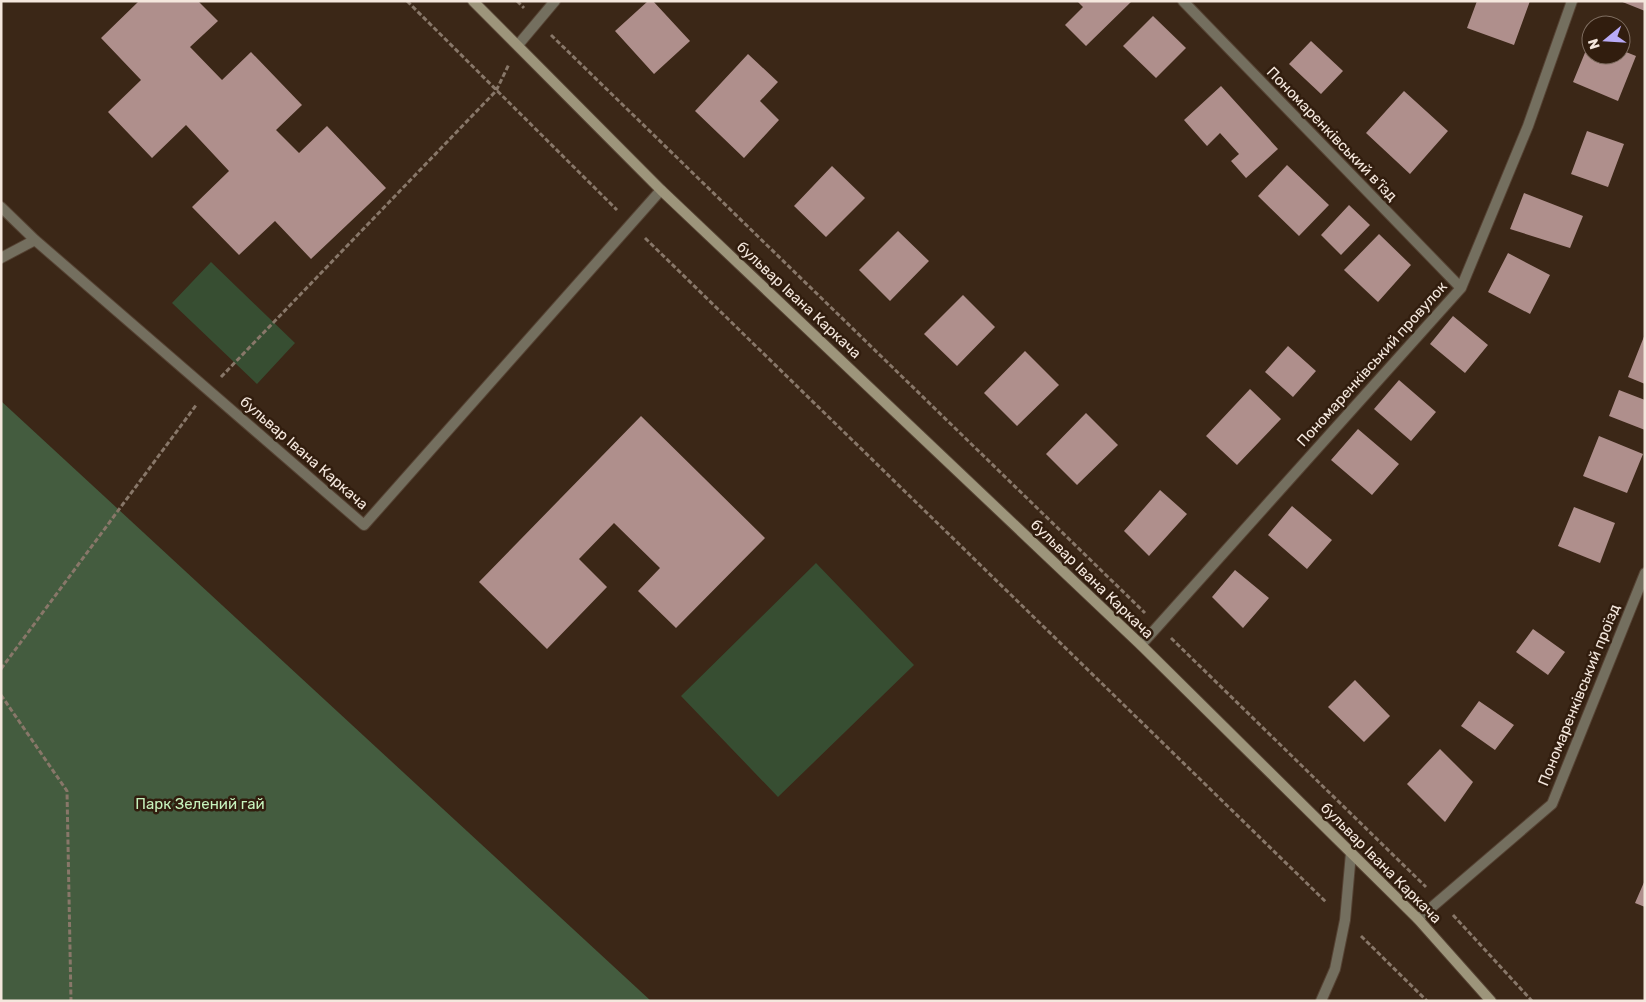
<svg xmlns="http://www.w3.org/2000/svg" width="1646" height="1002" font-family="Rubik,sans-serif">
<style>
.green{fill:#374e32}
.forest{fill:#445c3f}
.building{fill:#af8f8c}
.lines{fill:none;stroke-linecap:round;stroke-linejoin:round}
.street-casing{stroke:#554233;stroke-width:12}
.secondary-casing{stroke:#554233;stroke-width:12}
.path{stroke:#887769;stroke-width:3;stroke-dasharray:5 2.5;stroke-linecap:butt}
.street{stroke:#746f5f;stroke-width:10}
.secondary{stroke:#9d957b;stroke-width:10}
.labels{text-anchor:middle;dominant-baseline:central;stroke-width:5;stroke-linejoin:round;paint-order:stroke}
.street-label{font-size:15px;fill:#f4e7dd;stroke:#311d0e}
.park-label{font-size:15px;fill:#c6f2bc;stroke:#311d0e}
</style>
<rect width="100%" height="100%" fill="#3b2717"/>
<path class="green" d="M 211,262 L 295,343 L 257,384 L 172,303 Z
M 816,563 L 914,665 L 778,797 L 681,696 Z"/>
<path class="forest" d="M 1,401 L 651,1001 L 1,1001 Z"/>
<path class="building" d="M 139,1 L 198,1 L 218,21 L 190,47 L 222,80 L 251,52 L 302,105 L 276,130 L 299,153 L 327,126 L 386,188 L 311,259 L 275,221 L 239,255 L 192,207 L 229,171 L 186,125 L 152,158 L 108,112 L 141,80 L 101,38 Z
M 648,1 L 653,1 L 690,41 L 654,74 L 615,31 Z
M 1077,1 L 1132,1 L 1086,46 L 1065,25 L 1083,7 Z
M 1477,1 L 1530,1 L 1514,45 L 1467,28 Z
M 1620,1 L 1645,1 L 1645,11 Z
M 1153,16 L 1186,48 L 1156,78 L 1123,46 Z
M 1591,38 L 1591,55 L 1621,55 L 1621,50 L 1636,56 L 1618,101 L 1573,82 Z
M 1311,41 L 1343,71 L 1321,94 L 1289,64 Z
M 748,54 L 778,82 L 760,101 L 779,120 L 744,158 L 695,111 Z
M 1221,86 L 1278,149 L 1246,178 L 1231,161 L 1239,154 L 1220,133 L 1207,146 L 1184,120 Z
M 1404,91 L 1448,131 L 1410,174 L 1366,133 Z
M 1587,131 L 1624,144 L 1608,187 L 1571,174 Z
M 1287,165 L 1329,205 L 1299,236 L 1258,196 Z
M 832,166 L 865,198 L 826,237 L 794,206 Z
M 1524,193 L 1583,216 L 1570,248 L 1510,229 Z
M 1349,205 L 1370,225 L 1341,255 L 1321,235 Z
M 898,231 L 929,261 L 890,301 L 859,270 Z
M 1379,234 L 1411,265 L 1378,302 L 1344,270 Z
M 1508,253 L 1550,275 L 1530,314 L 1488,292 Z
M 963,295 L 995,327 L 957,366 L 924,334 Z
M 1453,316 L 1488,345 L 1465,373 L 1430,344 Z
M 1645,334 L 1645,384 L 1628,377 Z
M 1288,346 L 1316,371 L 1293,397 L 1265,372 Z
M 1025,351 L 1059,385 L 1017,426 L 984,393 Z
M 1399,380 L 1436,412 L 1411,441 L 1374,409 Z
M 1250,389 L 1281,419 L 1237,465 L 1206,436 Z
M 1619,390 L 1645,400 L 1645,430 L 1609,416 Z
M 1086,413 L 1118,445 L 1077,485 L 1046,454 Z
M 641,416 L 765,538 L 676,628 L 638,591 L 660,568 L 614,523 L 579,559 L 607,587 L 547,649 L 479,582 Z
M 1358,429 L 1399,464 L 1372,495 L 1331,460 Z
M 1599,436 L 1643,454 L 1627,493 L 1583,476 Z
M 1160,490 L 1187,514 L 1149,556 L 1124,531 Z
M 1292,506 L 1332,540 L 1307,569 L 1268,535 Z
M 1574,507 L 1615,523 L 1600,563 L 1558,546 Z
M 1235,570 L 1269,598 L 1243,628 L 1212,597 Z
M 1533,629 L 1565,652 L 1548,675 L 1516,652 Z
M 1355,680 L 1390,716 L 1364,742 L 1328,707 Z
M 1479,701 L 1514,725 L 1495,750 L 1461,726 Z
M 1440,749 L 1473,782 L 1445,822 L 1407,784 Z
M 1645,880 L 1645,907 L 1635,903 Z"/>
<g class="lines">
<defs>
<path id="street" d="M 1183,1 L 1461,288
M 518,45 L 555,1
M 1,207 L 35,240 L 364,525 L 661,190
M 1,258 L 35,240
M 1141,645 L 1461,288 L 1528,126 L 1572,1
M 1418,919 L 1552,804 L 1645,573
M 1321,1001 L 1335,969 L 1345,920 L 1351,853"/>
<path id="secondary" d="M 473,1 L 661,190 L 1141,645 L 1418,919 L 1491,1001"/>
</defs>
<use href="#street" class="street-casing"/>
<use href="#secondary" class="secondary-casing"/>
<path class="path" d="M 407,1 L 617,210
M 517,1 L 524,8
M 551,35 L 1145,613
M 645,238 L 1326,902
M 221,377 L 496,91 L 509,64
M 1171,638 L 1426,887
M 1,669 L 197,404
M 1,695 L 67,791 L 71,1001
M 1453,915 L 1532,1001
M 1361,936 L 1427,1001"/>
<use href="#street" class="street"/>
<use href="#secondary" class="secondary"/>
</g>
<g class="labels">
<g class="street-label">
<text transform="translate(1332 134) rotate(46)">Пономаренківський в’їзд</text>
<text transform="translate(799 300) rotate(43)">бульвар Івана Каркача</text>
<text transform="translate(1372 364) rotate(-48)">Пономаренківський провулок</text>
<text transform="translate(304 453) rotate(41)">бульвар Івана Каркача</text>
<text transform="translate(1092 579) rotate(44)">бульвар Івана Каркача</text>
<text transform="translate(1579 695) rotate(-68)">Пономаренківський проїзд</text>
<text transform="translate(1381 863) rotate(45)">бульвар Івана Каркача</text>
</g>
<g class="park-label">
<text x="200" y="804">Парк Зелений гай</text>
</g>
</g>
<rect width="1646" height="1002" fill="none" stroke="#f4e7dd" stroke-width="5"/>
<g transform="translate(1606 40) rotate(252)"><circle r="24" fill="#311d0e" stroke="#7f6e61"/>
<path d="M0-4L9 19L0 12L-9 19Z" fill="#b9abf7"/>
<text y="-8" font-size="14" font-weight="bold" text-anchor="middle" fill="#f4e7dd">N</text>
</g>
</svg>
